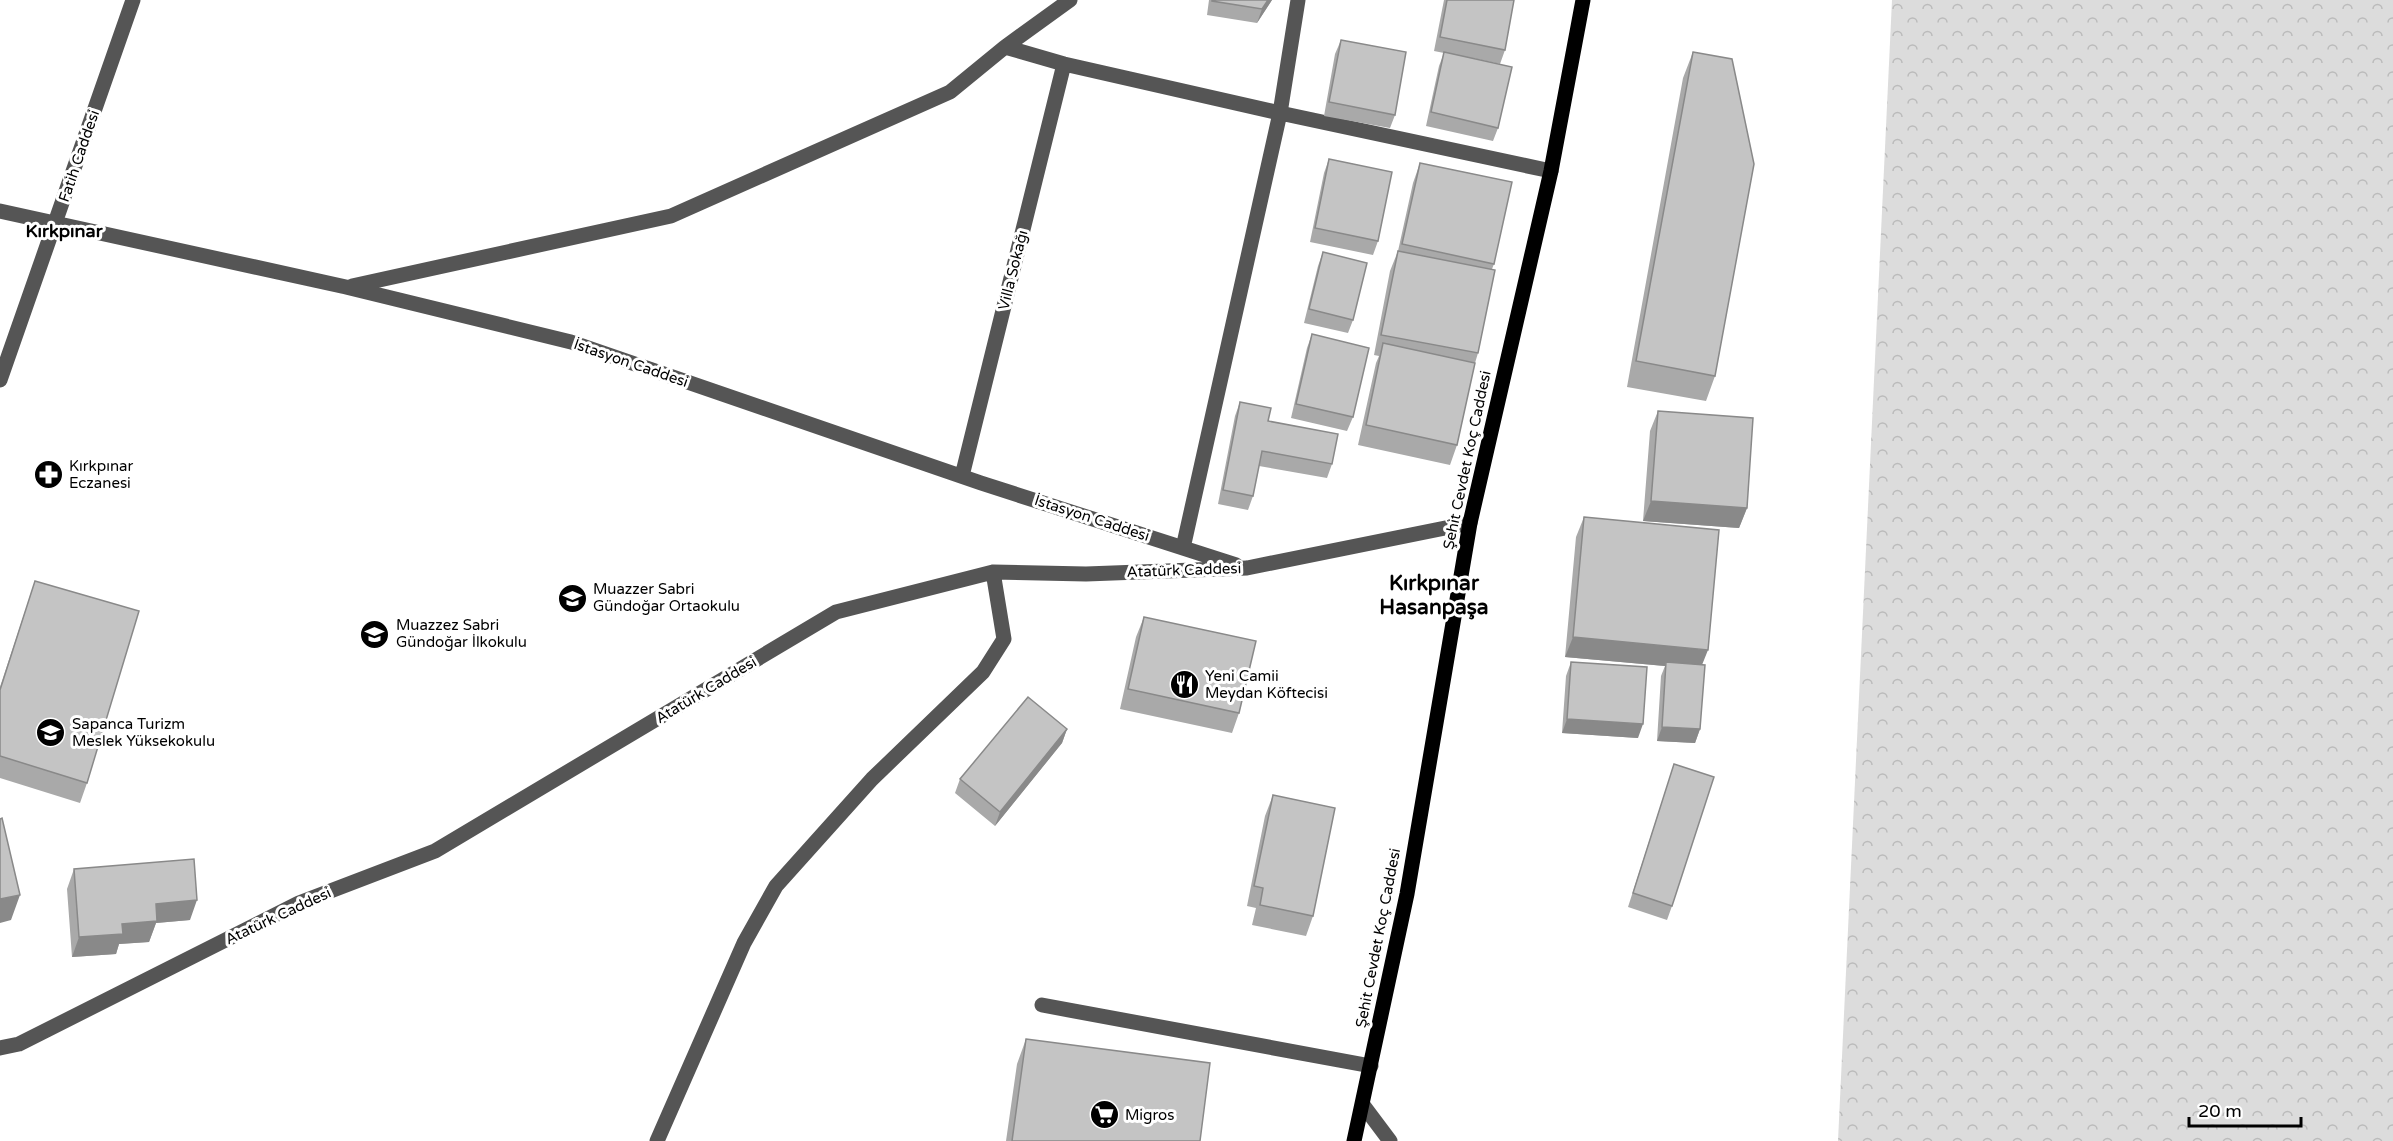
<svg xmlns="http://www.w3.org/2000/svg" width="2393" height="1141" font-family="'Varela Round',sans-serif">
<style>
.forest{fill:url(#forest-crowns)}
.lines{fill:none;stroke-linecap:round;stroke-linejoin:round}
.minor{stroke:#555;stroke-width:15}
.major{stroke:#000;stroke-width:15}
.wall{fill:#a9a9a9}
.shaded-wall{fill:#898989}
.building{fill:#c4c4c4;stroke:#898989;stroke-width:1.5}
.labels{text-anchor:middle;dominant-baseline:central;stroke-width:6;stroke-linejoin:round;paint-order:stroke}
.street-label{font-size:15px;fill:#000;stroke:#fff}
.poi-label{font-size:15px;fill:#000;stroke:#fff;text-anchor:start}
.quarter-label{font-size:18px;font-weight:bold;fill:#000;stroke:#fff}
.district-label{font-size:21px;font-weight:bold;fill:#000;stroke:#fff}
</style>
<defs>
<pattern id="forest-crowns" width="20" height="18" patternUnits="userSpaceOnUse" patternTransform="scale(1.5)"><rect width="20" height="18" fill="#dcdcdc"/><path d="M2 6a3 3 0 1 1 6 0M12 15a3 3 0 1 1 6 0" fill="none" stroke="#bbb"/></pattern>
</defs>
<rect width="100%" height="100%" fill="#fff"/>
<path class="forest" d="M 1892,0 L 2393,0 L 2393,1141 L 1838,1141 Z"/>
<g class="lines">
<path class="minor" d="M 1005,47 L 1064,64 L 1280,113 L 1551,171
M 0,211 L 346,287 L 571,342 L 981,483 L 1236,565
M 352,286 L 671,216 L 950,92 L 1005,47 L 1070,0
M 0,380 L 133,0
M 962,476 L 1064,64
M 1183,548 L 1280,113 L 1298,0
M 1042,1005 L 1371,1066
M 0,1048 L 19,1044 L 299,903 L 435,851 L 836,612 L 993,572 L 1086,574 L 1247,568 L 1470,523
M 1363,1105 L 1390,1141
M 657,1141 L 744,943 L 776,886 L 872,779 L 983,672 L 1004,639 L 993,572"/>
<path class="major" d="M 1354,1141 L 1407,894 L 1470,523 L 1551,171 L 1583,0"/>
</g>
<path class="wall" d="M 1209,0 L 1272,0 L 1257,23 L 1207,15 Z
M 1444,0 L 1514,0 L 1505,50 L 1500,64 L 1472,58 L 1498,128 L 1493,141 L 1426,126 L 1439,66 L 1444,53 L 1434,51 Z
M 1341,40 L 1395,115 L 1390,128 L 1324,116 L 1335,54 Z
M 1693,52 L 1715,376 L 1706,401 L 1627,387 L 1683,78 Z
M 1329,159 L 1378,241 L 1373,255 L 1310,242 L 1324,173 Z
M 1420,163 L 1494,264 L 1492,269 L 1478,353 L 1475,363 L 1457,445 L 1450,465 L 1358,445 L 1376,363 L 1379,356 L 1374,355 L 1390,271 L 1398,251 L 1413,183 Z
M 1323,252 L 1353,320 L 1348,333 L 1304,323 L 1318,266 Z
M 1312,334 L 1353,417 L 1347,431 L 1291,418 L 1307,348 Z
M 1240,402 L 1332,464 L 1327,478 L 1259,466 L 1253,496 L 1248,510 L 1218,504 L 1235,416 Z
M 1658,411 L 1747,508 L 1739,528 L 1643,521 L 1650,431 Z
M 1584,517 L 1702,665 L 1700,729 L 1695,743 L 1657,741 L 1661,676 L 1665,666 L 1565,657 L 1576,537 Z
M 35,581 L 87,783 L 80,803 L 0,778 L 0,687 Z
M 1144,617 L 1239,713 L 1232,733 L 1120,709 L 1136,637 Z
M 1571,662 L 1638,738 L 1562,733 L 1566,676 Z
M 1067,729 L 1062,743 L 995,826 L 955,793 L 960,779 Z
M 1674,764 L 1672,906 L 1667,920 L 1628,907 Z
M 1273,795 L 1313,916 L 1306,936 L 1252,925 L 1256,908 L 1247,906 L 1265,816 Z
M 74,869 L 190,920 L 156,923 L 149,942 L 119,944 L 116,954 L 72,957 L 67,889 Z
M 1026,1039 L 1200,1141 L 1006,1141 L 1017,1064 Z"/>
<path class="shaded-wall" d="M 1268,0 L 1272,0 L 1257,23 L 1262,9 Z
M 1651,501 L 1747,508 L 1739,528 L 1643,521 Z
M 1573,637 L 1708,650 L 1700,670 L 1666,662 L 1665,666 L 1565,657 Z
M 1567,719 L 1643,724 L 1638,738 L 1562,733 Z
M 1662,727 L 1700,729 L 1695,743 L 1657,741 Z
M 1067,729 L 1062,743 L 995,826 L 1000,812 Z
M 20,895 L 11,920 L 0,923 L 0,899 Z
M 197,900 L 190,920 L 156,923 L 149,942 L 119,944 L 116,954 L 72,957 L 79,937 L 156,904 Z"/>
<path class="building" d="M 1212,0 L 1268,0 L 1262,9 L 1212,1 Z
M 1447,0 L 1514,0 L 1505,50 L 1440,37 Z
M 1341,40 L 1406,52 L 1395,115 L 1329,102 Z
M 1444,52 L 1512,67 L 1498,128 L 1431,112 Z
M 1693,52 L 1732,59 L 1754,164 L 1715,376 L 1636,361 Z
M 1329,159 L 1392,172 L 1378,241 L 1315,228 Z
M 1420,163 L 1512,182 L 1494,264 L 1402,244 Z
M 1398,251 L 1495,270 L 1478,353 L 1381,335 Z
M 1323,252 L 1367,263 L 1353,320 L 1309,309 Z
M 1312,334 L 1369,348 L 1353,417 L 1296,404 Z
M 1383,343 L 1475,363 L 1457,445 L 1366,425 Z
M 1240,402 L 1271,408 L 1268,421 L 1338,434 L 1332,464 L 1262,451 L 1253,496 L 1223,490 Z
M 1658,411 L 1753,418 L 1747,508 L 1651,501 Z
M 1584,517 L 1719,530 L 1708,650 L 1573,637 Z
M 35,581 L 139,611 L 87,783 L 0,756 L 0,690 Z
M 1144,617 L 1256,641 L 1239,713 L 1128,689 Z
M 1571,662 L 1647,667 L 1643,724 L 1567,719 Z
M 1666,662 L 1705,665 L 1700,729 L 1662,727 Z
M 1028,697 L 1067,729 L 1000,812 L 960,779 Z
M 1674,764 L 1714,777 L 1672,906 L 1633,893 Z
M 1273,795 L 1335,808 L 1313,916 L 1260,905 L 1263,888 L 1254,886 Z
M 2,818 L 20,895 L 0,899 L 0,819 Z
M 194,859 L 197,900 L 156,904 L 157,921 L 122,924 L 123,934 L 79,937 L 74,869 Z
M 1026,1039 L 1210,1063 L 1200,1141 L 1012,1141 Z"/>
<defs>
<symbol id="pharmacy-disc" viewBox="-11 -11 22 22"><circle r="9.5" fill="#000" stroke="#fff"/><path d="M-2-6h4v4h4v4h-4v4h-4v-4h-4v-4h4Z" fill="#fff"/></symbol>
<symbol id="school-disc" viewBox="-11 -11 22 22"><circle r="9.5" fill="#000" stroke="#fff"/><path d="M0-5L7-2L0 1L-7-2ZM-4 1L0 2.5L4 1V4Q0 6-4 4Z" fill="#fff"/></symbol>
<symbol id="restaurant-disc" viewBox="-11 -11 22 22"><circle r="9.5" fill="#000" stroke="#fff"/><path d="M-5-6h1v4h1v-4h1v4h1v-4h1v5L-1.5 .5V6h-2V.5L-5-1ZM5-6V6H3V1.5H1.5Q1.5-4 5-6Z" fill="#fff"/></symbol>
<symbol id="university-disc" viewBox="-11 -11 22 22"><circle r="9.5" fill="#000" stroke="#fff"/><path d="M0-5L7-2L0 1L-7-2ZM-4 1L0 2.5L4 1V4Q0 6-4 4Z" fill="#fff"/></symbol>
<symbol id="supermarket-disc" viewBox="-11 -11 22 22"><circle r="9.5" fill="#000" stroke="#fff"/><path d="M-6-5.5h2.5l.6 2H6L4.5 2H-2.5L-4.4-4H-6ZM-1.5 3.2a1.3 1.3 0 1 0 .1 0ZM3 3.2a1.3 1.3 0 1 0 .1 0Z" fill="#fff"/></symbol>
</defs>
<g fill-rule="evenodd">
<use href="#pharmacy-disc" x="32" y="458" width="33" height="33"/>
<use href="#school-disc" x="556" y="582" width="33" height="33"/>
<use href="#school-disc" x="358" y="618" width="33" height="33"/>
<use href="#restaurant-disc" x="1168" y="668" width="33" height="33"/>
<use href="#university-disc" x="34" y="716" width="33" height="33"/>
<use href="#supermarket-disc" x="1088" y="1098" width="33" height="33"/>
</g>
<g class="labels">
<g class="street-label">
<text transform="translate(79 156) rotate(-71)">Fatih Caddesi</text>
<text transform="translate(1013 270) rotate(-76)">Villa Sokağı</text>
<text transform="translate(631 363) rotate(19)">İstasyon Caddesi</text>
<text transform="translate(1467 460) rotate(-78)">Şehit Cevdet Koç Caddesi</text>
<text transform="translate(1092 518) rotate(18)">İstasyon Caddesi</text>
<text transform="translate(1184 570) rotate(-2)">Atatürk Caddesi</text>
<text transform="translate(706 690) rotate(-31)">Atatürk Caddesi</text>
<text transform="translate(278 916) rotate(-25)">Atatürk Caddesi</text>
<text transform="translate(1378 938) rotate(-79)">Şehit Cevdet Koç Caddesi</text>
</g>
<g class="poi-label">
<text x="69" y="466">Kırkpınar<tspan x="69" dy="17">Eczanesi</tspan></text>
<text x="593" y="589">Muazzer Sabri<tspan x="593" dy="17">Gündoğar Ortaokulu</tspan></text>
<text x="396" y="625">Muazzez Sabri<tspan x="396" dy="17">Gündoğar İlkokulu</tspan></text>
<text x="1205" y="676">Yeni Camii<tspan x="1205" dy="17">Meydan Köftecisi</tspan></text>
<text x="72" y="724">Sapanca Turizm<tspan x="72" dy="17">Meslek Yüksekokulu</tspan></text>
<text x="1125" y="1115">Migros</text>
</g>
<g class="quarter-label">
<text x="64" y="231">Kırkpınar</text>
</g>
<g class="district-label">
<text x="1434" y="583">Kırkpınar<tspan x="1434" dy="24">Hasanpaşa</tspan></text>
</g>
</g>
<path d="M2189 1117v9h112v-9" fill="none" stroke="#000000" stroke-width="3"/>
<text x="2198" y="1117" font-size="18" fill="#000000" stroke="#ffffff" stroke-width="4.5" paint-order="stroke">20 m</text>
</svg>
